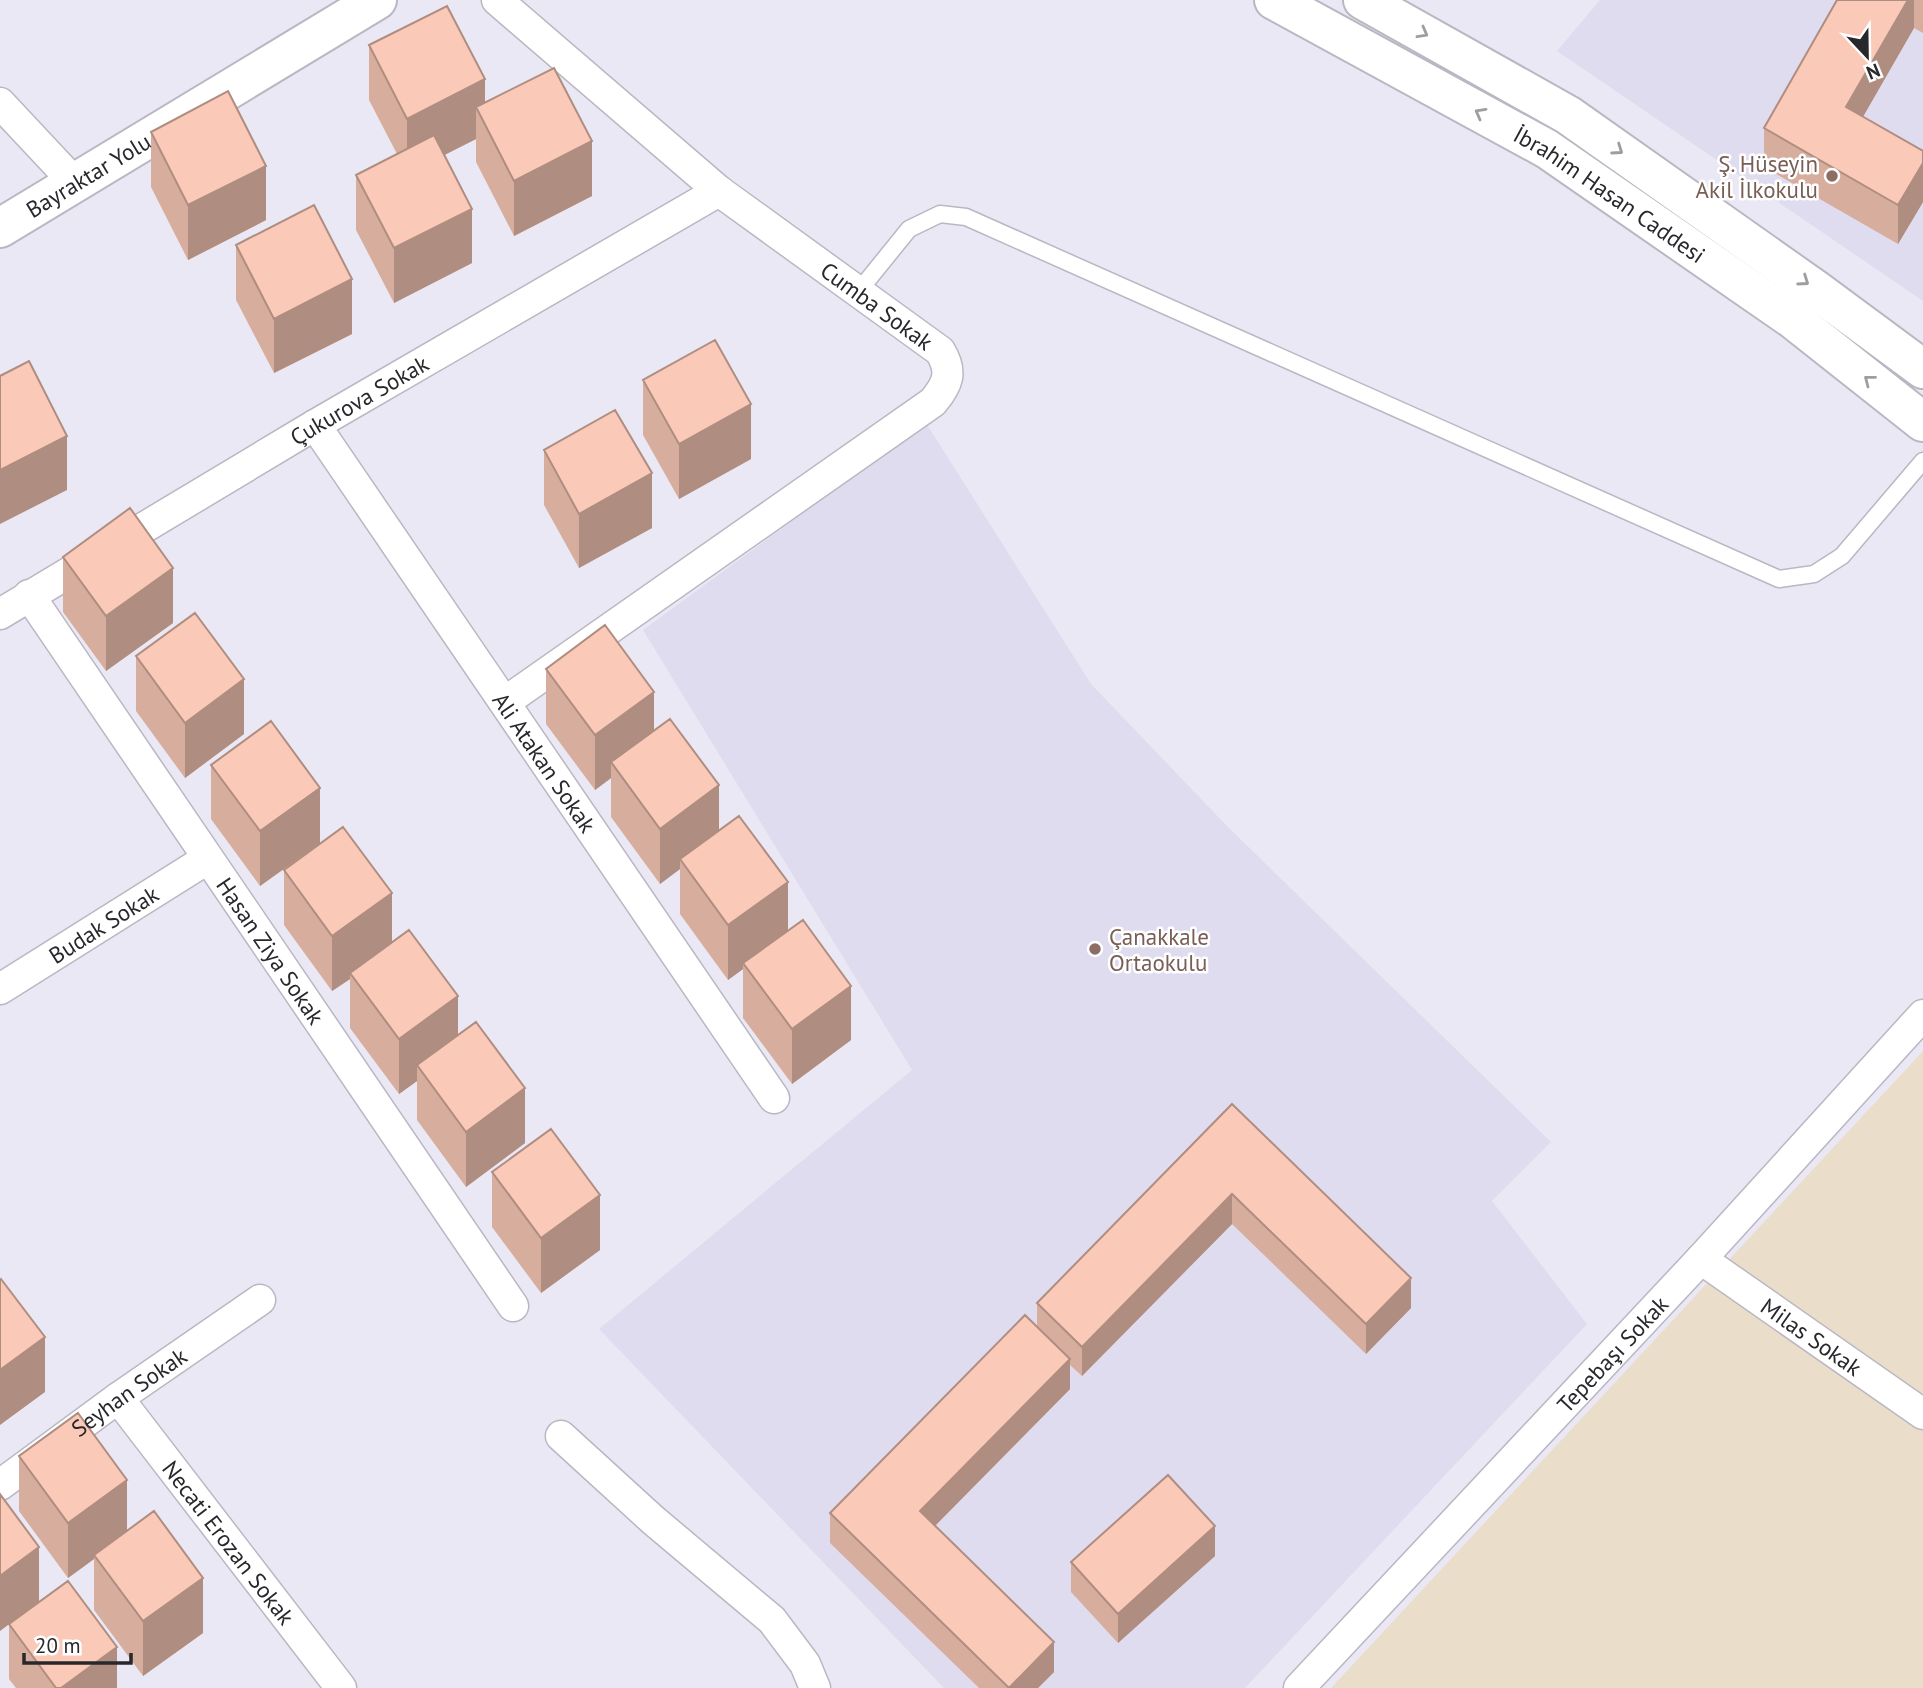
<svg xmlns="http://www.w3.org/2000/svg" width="1923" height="1688" font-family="'PT Sans',sans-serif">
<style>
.industrial{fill:#eadeca}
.built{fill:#e0dcf0}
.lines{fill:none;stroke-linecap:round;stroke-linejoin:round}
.lane-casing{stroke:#bab7c3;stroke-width:19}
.street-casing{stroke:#bab7c3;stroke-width:33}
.secondary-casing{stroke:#bab7c3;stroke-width:42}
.lane{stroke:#fff;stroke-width:16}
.street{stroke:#fff;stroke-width:30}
.secondary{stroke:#fff;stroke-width:38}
.wall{fill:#d7ad9d}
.shaded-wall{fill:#af8d80}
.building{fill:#fac9b7;stroke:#af8d80;stroke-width:2}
.oneway{stroke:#9e9ea0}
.education-dot{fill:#8d6e63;stroke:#fff;stroke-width:2.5}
.labels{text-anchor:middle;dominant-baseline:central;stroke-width:5;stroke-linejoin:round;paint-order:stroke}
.education-label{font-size:23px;fill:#785e54;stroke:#fff;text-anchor:end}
.street-label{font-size:23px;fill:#28272c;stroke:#fff}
</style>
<rect width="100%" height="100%" fill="#eae8f4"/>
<path class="industrial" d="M 1923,1051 L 1923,1688 L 1331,1688 Z"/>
<path class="built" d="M 1600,0 L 1923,0 L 1923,301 L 1557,51 Z
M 926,423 L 1091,684 L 1228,827 L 1551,1142 L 1492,1201 L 1587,1324 L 1245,1688 L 944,1688 L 599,1329 L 912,1070 L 643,630 Z"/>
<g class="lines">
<defs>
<path id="lane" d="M 858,292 L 909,229 L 940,214 L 966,217 L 1779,579 L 1814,574 L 1842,556 L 1923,461"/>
<g id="street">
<path id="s1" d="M 497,0 L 719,191 L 940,351 C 953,372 948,384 933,402 L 505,702"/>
<path d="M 0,103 L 74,182"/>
<path id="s2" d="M 315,425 L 774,1098"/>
<path id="s3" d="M 29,595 L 513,1306"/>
<path id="s4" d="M 0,614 L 315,425 L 719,191"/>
<path id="s5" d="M 0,989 L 207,859"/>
<path id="s6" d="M 1701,1259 L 1923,1414"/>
<path id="s7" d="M 118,1398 L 341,1688"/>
<path d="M 561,1436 L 653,1520 L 772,1620 L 805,1664 L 815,1688"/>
<path id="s8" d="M 0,1485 L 118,1398 L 260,1300"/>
<path id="s9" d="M 1299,1688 L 1701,1259 L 1923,1015"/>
</g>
<g id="secondary">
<path id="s10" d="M 1274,0 L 1547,149 L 1794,320 L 1923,422"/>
<path d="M 1363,0 L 1568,115 L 1816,290 L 1923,369"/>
<path id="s11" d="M 0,228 L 377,0"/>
</g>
</defs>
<use href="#lane" class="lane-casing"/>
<use href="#street" class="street-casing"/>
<use href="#secondary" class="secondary-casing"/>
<use href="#lane" class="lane"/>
<use href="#street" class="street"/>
<use href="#secondary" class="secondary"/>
</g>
<path class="wall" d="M 1837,0 L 1923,0 L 1923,33 L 1914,28 L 1863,117 L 1923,151 L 1923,202 L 1898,244 L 1764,167 L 1764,128 Z
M 369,45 L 485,103 L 592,196 L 514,236 L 476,162 L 476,139 L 444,155 L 472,263 L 394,303 L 356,230 L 356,175 L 397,154 L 369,100 Z
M 151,132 L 266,220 L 188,260 L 151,187 Z
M 236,245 L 352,334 L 274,373 L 236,300 Z
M 643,380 L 751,459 L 679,499 L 643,435 Z
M 544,450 L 652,528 L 579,568 L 544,505 Z
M 63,557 L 173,623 L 106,671 L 63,612 Z
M 136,656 L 244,734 L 185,778 L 136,711 Z
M 546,669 L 654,731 L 719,830 L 788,931 L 851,1040 L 792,1084 L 743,1018 L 743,969 L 728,980 L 680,914 L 680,869 L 660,884 L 611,817 L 611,778 L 595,790 L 546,724 Z
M 211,765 L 320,843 L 260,886 L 211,819 Z
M 284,870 L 392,942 L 458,1035 L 525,1143 L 466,1187 L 417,1120 L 417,1081 L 399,1094 L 350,1028 L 350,979 L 332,991 L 284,925 Z
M 1232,1104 L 1411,1308 L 1366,1354 L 1232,1224 L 1082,1376 L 1070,1365 L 1070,1389 L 935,1526 L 1054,1672 L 1038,1688 L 979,1688 L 830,1543 L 830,1513 L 1037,1326 L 1037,1303 Z
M 492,1172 L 600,1250 L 541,1293 L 492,1227 Z
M 19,1456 L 127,1531 L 203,1633 L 143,1676 L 94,1610 L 94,1559 L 68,1578 L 19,1511 Z
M 1215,1556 L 1118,1643 L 1071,1592 L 1071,1562 Z
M 39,1602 L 117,1688 L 16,1688 L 9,1679 L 9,1624 Z"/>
<path class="shaded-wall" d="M 1908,0 L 1914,0 L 1914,28 L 1846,146 L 1846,107 Z
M 485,79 L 485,124 L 476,107 L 476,139 L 407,174 L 407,119 Z
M 592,141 L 592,196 L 514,236 L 514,181 Z
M 1923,163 L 1923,202 L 1898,244 L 1898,205 Z
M 266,166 L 266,220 L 188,260 L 188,205 Z
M 472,209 L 472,263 L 394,303 L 394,248 Z
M 352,279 L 352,334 L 274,373 L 274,319 Z
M 751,404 L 751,459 L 679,499 L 679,444 Z
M 67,436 L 67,490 L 0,524 L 0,470 Z
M 652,473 L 652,528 L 579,568 L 579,514 Z
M 173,568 L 173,623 L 106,671 L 106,616 Z
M 244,679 L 244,734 L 185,778 L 185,723 Z
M 654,692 L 654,747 L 611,762 L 611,778 L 595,790 L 595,735 Z
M 719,785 L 719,840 L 680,859 L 680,869 L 660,884 L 660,829 Z
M 320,788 L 320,843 L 260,886 L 260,831 Z
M 788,882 L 788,937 L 743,963 L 743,969 L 728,980 L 728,925 Z
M 392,893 L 392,948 L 350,973 L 350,979 L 332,991 L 332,936 Z
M 851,986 L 851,1040 L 792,1084 L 792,1029 Z
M 458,996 L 458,1051 L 417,1065 L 417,1081 L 399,1094 L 399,1039 Z
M 525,1088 L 525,1143 L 466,1187 L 466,1132 Z
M 1232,1194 L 1232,1224 L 1082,1376 L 1082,1347 Z
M 600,1195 L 600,1250 L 541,1293 L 541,1238 Z
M 1411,1278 L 1411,1308 L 1366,1354 L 1366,1324 Z
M 45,1337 L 45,1392 L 0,1425 L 0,1370 Z
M 1070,1359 L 1070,1389 L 920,1541 L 920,1511 Z
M 127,1480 L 127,1534 L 94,1555 L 94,1559 L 68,1578 L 68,1523 Z
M 1215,1526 L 1215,1556 L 1118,1643 L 1118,1614 Z
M 39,1547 L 39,1602 L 0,1631 L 0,1576 Z
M 203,1578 L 203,1633 L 143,1676 L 143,1621 Z
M 1054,1642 L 1054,1672 L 1038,1688 L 1009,1688 Z
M 117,1647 L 117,1688 L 61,1688 Z"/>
<path class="building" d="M 1837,0 L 1908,0 L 1846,107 L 1923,151 L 1923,163 L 1898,205 L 1764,128 Z
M 447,6 L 485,79 L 407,119 L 369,45 Z
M 554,68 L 592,141 L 514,181 L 476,107 Z
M 228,91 L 266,166 L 188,205 L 151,132 Z
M 434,135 L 472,209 L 394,248 L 356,175 Z
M 314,205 L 352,279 L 274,319 L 236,245 Z
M 715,340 L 751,404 L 679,444 L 643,380 Z
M 29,361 L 67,436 L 0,470 L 0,376 Z
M 615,410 L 652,473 L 579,514 L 544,450 Z
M 130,508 L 173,568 L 106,616 L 63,557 Z
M 195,613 L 244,679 L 185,723 L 136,656 Z
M 605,625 L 654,692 L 595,735 L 546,669 Z
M 670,719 L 719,785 L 660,829 L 611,762 Z
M 271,721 L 320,788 L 260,831 L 211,765 Z
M 739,816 L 788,882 L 728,925 L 680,859 Z
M 343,827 L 392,893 L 332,936 L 284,870 Z
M 803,920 L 851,986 L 792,1029 L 743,963 Z
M 409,930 L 458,996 L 399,1039 L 350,973 Z
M 476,1022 L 525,1088 L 466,1132 L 417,1065 Z
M 1232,1104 L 1411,1278 L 1366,1324 L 1232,1194 L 1082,1347 L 1037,1303 Z
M 551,1129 L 600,1195 L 541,1238 L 492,1172 Z
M 1,1279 L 45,1337 L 0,1370 L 0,1280 Z
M 1025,1315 L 1070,1359 L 920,1511 L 1054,1642 L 1009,1688 L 830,1513 Z
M 78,1413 L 127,1480 L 68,1523 L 19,1456 Z
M 1168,1475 L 1215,1526 L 1118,1614 L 1071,1562 Z
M 0,1494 L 39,1547 L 0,1576 Z
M 154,1511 L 203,1578 L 143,1621 L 94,1555 Z
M 68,1581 L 117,1647 L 61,1688 L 56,1688 L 9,1624 Z"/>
<defs><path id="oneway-chevron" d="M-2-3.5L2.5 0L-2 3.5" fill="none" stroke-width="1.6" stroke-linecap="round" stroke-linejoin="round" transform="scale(1.75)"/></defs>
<g class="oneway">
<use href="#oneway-chevron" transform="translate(1423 33) rotate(29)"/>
<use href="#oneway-chevron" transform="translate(1480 113) rotate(-151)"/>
<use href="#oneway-chevron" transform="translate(1618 150) rotate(35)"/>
<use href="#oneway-chevron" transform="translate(1804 281) rotate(35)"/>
<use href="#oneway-chevron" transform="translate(1869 380) rotate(-142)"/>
</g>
<g class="education-dot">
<circle cx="1832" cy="176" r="7"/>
<circle cx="1095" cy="949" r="7"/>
</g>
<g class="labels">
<g class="education-label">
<text x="1818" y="163">Ş. Hüseyin<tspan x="1818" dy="26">Akil İlkokulu</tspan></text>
<text x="1109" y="936" text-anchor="start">Çanakkale<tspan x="1109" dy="26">Ortaokulu</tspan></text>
</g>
<g class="street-label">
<text stroke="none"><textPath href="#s11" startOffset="103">Bayraktar Yolu</textPath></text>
<text stroke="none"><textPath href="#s10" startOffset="388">İbrahim Hasan Caddesi</textPath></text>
<text stroke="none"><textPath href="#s1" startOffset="488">Cumba Sokak</textPath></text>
<text stroke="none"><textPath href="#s4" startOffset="418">Çukurova Sokak</textPath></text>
<text stroke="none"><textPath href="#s2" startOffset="408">Ali Atakan Sokak</textPath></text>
<text stroke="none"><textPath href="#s5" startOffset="122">Budak Sokak</textPath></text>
<text stroke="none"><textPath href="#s3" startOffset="430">Hasan Ziya Sokak</textPath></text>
<text stroke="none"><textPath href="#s6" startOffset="135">Milas Sokak</textPath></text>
<text stroke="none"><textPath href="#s9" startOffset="458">Tepebaşı Sokak</textPath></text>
<text stroke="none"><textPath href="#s8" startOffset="159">Seyhan Sokak</textPath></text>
<text stroke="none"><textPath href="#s7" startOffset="182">Necati Erozan Sokak</textPath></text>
</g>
</g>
<g transform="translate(1867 56) rotate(158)" stroke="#ffffff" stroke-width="5" paint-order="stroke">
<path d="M0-5L12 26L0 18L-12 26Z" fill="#28272c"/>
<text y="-10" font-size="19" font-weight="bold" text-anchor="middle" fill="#28272c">N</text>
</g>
<path d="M24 1653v10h107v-10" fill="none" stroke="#28272c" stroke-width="3.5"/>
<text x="35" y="1653" font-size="21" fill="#28272c" stroke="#ffffff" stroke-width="5" paint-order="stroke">20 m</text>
</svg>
